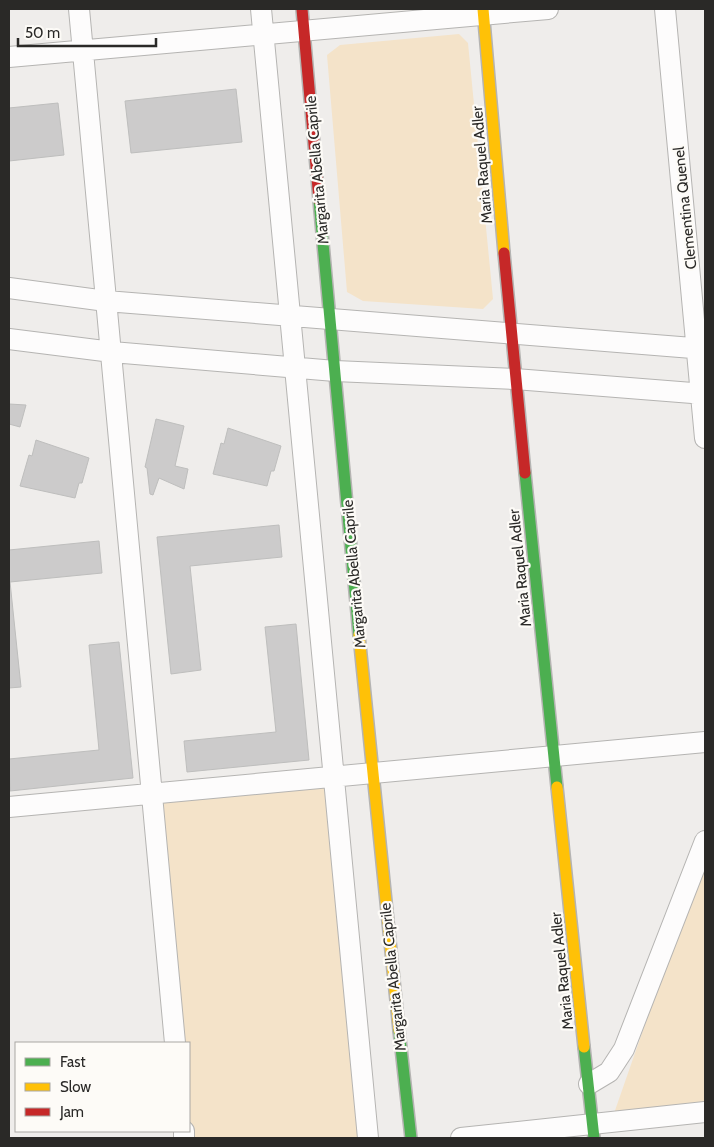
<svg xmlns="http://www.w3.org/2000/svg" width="714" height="1147" font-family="Cabin,sans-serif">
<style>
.green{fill:#f4e3c9}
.building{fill:#cccbcb;stroke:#bebebd}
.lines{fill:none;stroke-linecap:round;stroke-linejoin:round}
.street-casing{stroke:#b5b4b2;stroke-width:22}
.fast-casing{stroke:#b5b4b2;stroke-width:14}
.slow-casing{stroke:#b5b4b2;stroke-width:14}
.jam-casing{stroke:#b5b4b2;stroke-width:14}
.street{stroke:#fdfcfc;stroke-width:20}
.fast{stroke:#4caf50;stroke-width:11}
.slow{stroke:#ffc107;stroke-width:11}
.jam{stroke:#c62828;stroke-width:11}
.labels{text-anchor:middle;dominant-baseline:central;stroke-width:4.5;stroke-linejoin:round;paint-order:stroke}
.street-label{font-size:15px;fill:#2a2927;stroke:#fdfbf7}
</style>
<rect width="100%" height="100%" fill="#efedeb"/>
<path class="green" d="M 459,34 L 468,43 L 493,299 L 483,309 L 363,301 L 347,292 L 327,55 L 340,45 Z
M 333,777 L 368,1138 L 184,1138 L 189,1131 L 189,1043 L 175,1043 L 151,794 Z
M 705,852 L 705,1113 L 611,1122 Z"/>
<path class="building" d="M 236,89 L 242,142 L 131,153 L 125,101 Z
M 58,103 L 64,155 L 9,161 L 9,108 Z
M 9,404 L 26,405 L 20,427 L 9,424 Z
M 156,419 L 184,426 L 175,466 L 188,469 L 184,489 L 159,478 L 153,495 L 150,494 L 147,468 L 145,467 Z
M 228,428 L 281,446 L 274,471 L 271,471 L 267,486 L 213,474 L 221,443 L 224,444 Z
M 36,440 L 89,458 L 82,483 L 79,483 L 75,498 L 20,486 L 29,455 L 32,456 Z
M 279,525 L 282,557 L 190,566 L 201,670 L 171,674 L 157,537 Z
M 99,541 L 102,573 L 10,582 L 21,687 L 9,688 L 9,550 Z
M 296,624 L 309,760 L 187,772 L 184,741 L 276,732 L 265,627 Z
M 119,642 L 133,778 L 10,791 L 9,759 L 99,750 L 89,645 Z"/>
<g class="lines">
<defs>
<path id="street" d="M 79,9 L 175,1043
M 261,9 L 368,1138
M 665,9 L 705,438
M 9,57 L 548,9
M 9,288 L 106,301 L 705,349
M 9,339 L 112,352 L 335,371 L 515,379 L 705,394
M 9,807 L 705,742
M 589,1084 L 609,1072 L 624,1049 L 705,841
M 184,1131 L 184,1138
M 461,1138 L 705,1112"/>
<path id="fast" d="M 319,200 L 359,635
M 525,473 L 557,787
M 399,1030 L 411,1138
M 584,1047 L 594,1138"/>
<path id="slow" d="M 483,9 L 504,253
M 359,635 L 399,1030
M 557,787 L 584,1047"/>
<path id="jam" d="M 302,9 L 319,200
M 504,253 L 525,473"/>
</defs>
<use href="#street" class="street-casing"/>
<use href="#fast" class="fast-casing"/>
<use href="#slow" class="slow-casing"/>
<use href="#jam" class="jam-casing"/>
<use href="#street" class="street"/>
<use href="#fast" class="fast"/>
<use href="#slow" class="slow"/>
<use href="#jam" class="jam"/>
</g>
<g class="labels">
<g class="street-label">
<text transform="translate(482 165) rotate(-95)">Maria Raquel Adler</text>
<text transform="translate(317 170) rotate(-95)">Margarita Abella Caprile</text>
<text transform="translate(685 208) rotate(-96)">Clementina Quenel</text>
<text transform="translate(520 568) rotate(-96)">Maria Raquel Adler</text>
<text transform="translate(354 574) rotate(-95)">Margarita Abella Caprile</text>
<text transform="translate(562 971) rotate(-96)">Maria Raquel Adler</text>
<text transform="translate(393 977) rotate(-96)">Margarita Abella Caprile</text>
</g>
</g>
<rect width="714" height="1147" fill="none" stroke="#2a2927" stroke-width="20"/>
<rect x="15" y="1042" width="175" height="90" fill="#fdfbf7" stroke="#a9a7a4"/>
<rect x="25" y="1058" width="25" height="8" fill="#4caf50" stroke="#a9a7a4"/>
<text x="60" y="1067" font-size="15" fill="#2a2927">Fast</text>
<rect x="25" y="1083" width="25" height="8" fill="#ffc107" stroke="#a9a7a4"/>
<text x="60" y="1092" font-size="15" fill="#2a2927">Slow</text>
<rect x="25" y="1108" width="25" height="8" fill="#c62828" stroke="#a9a7a4"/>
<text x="60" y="1117" font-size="15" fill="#2a2927">Jam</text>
<path d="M18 38v8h138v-8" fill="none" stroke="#2a2927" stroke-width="2.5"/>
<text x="25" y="38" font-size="15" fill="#2a2927" stroke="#fdfbf7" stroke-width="4" paint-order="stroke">50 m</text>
</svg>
